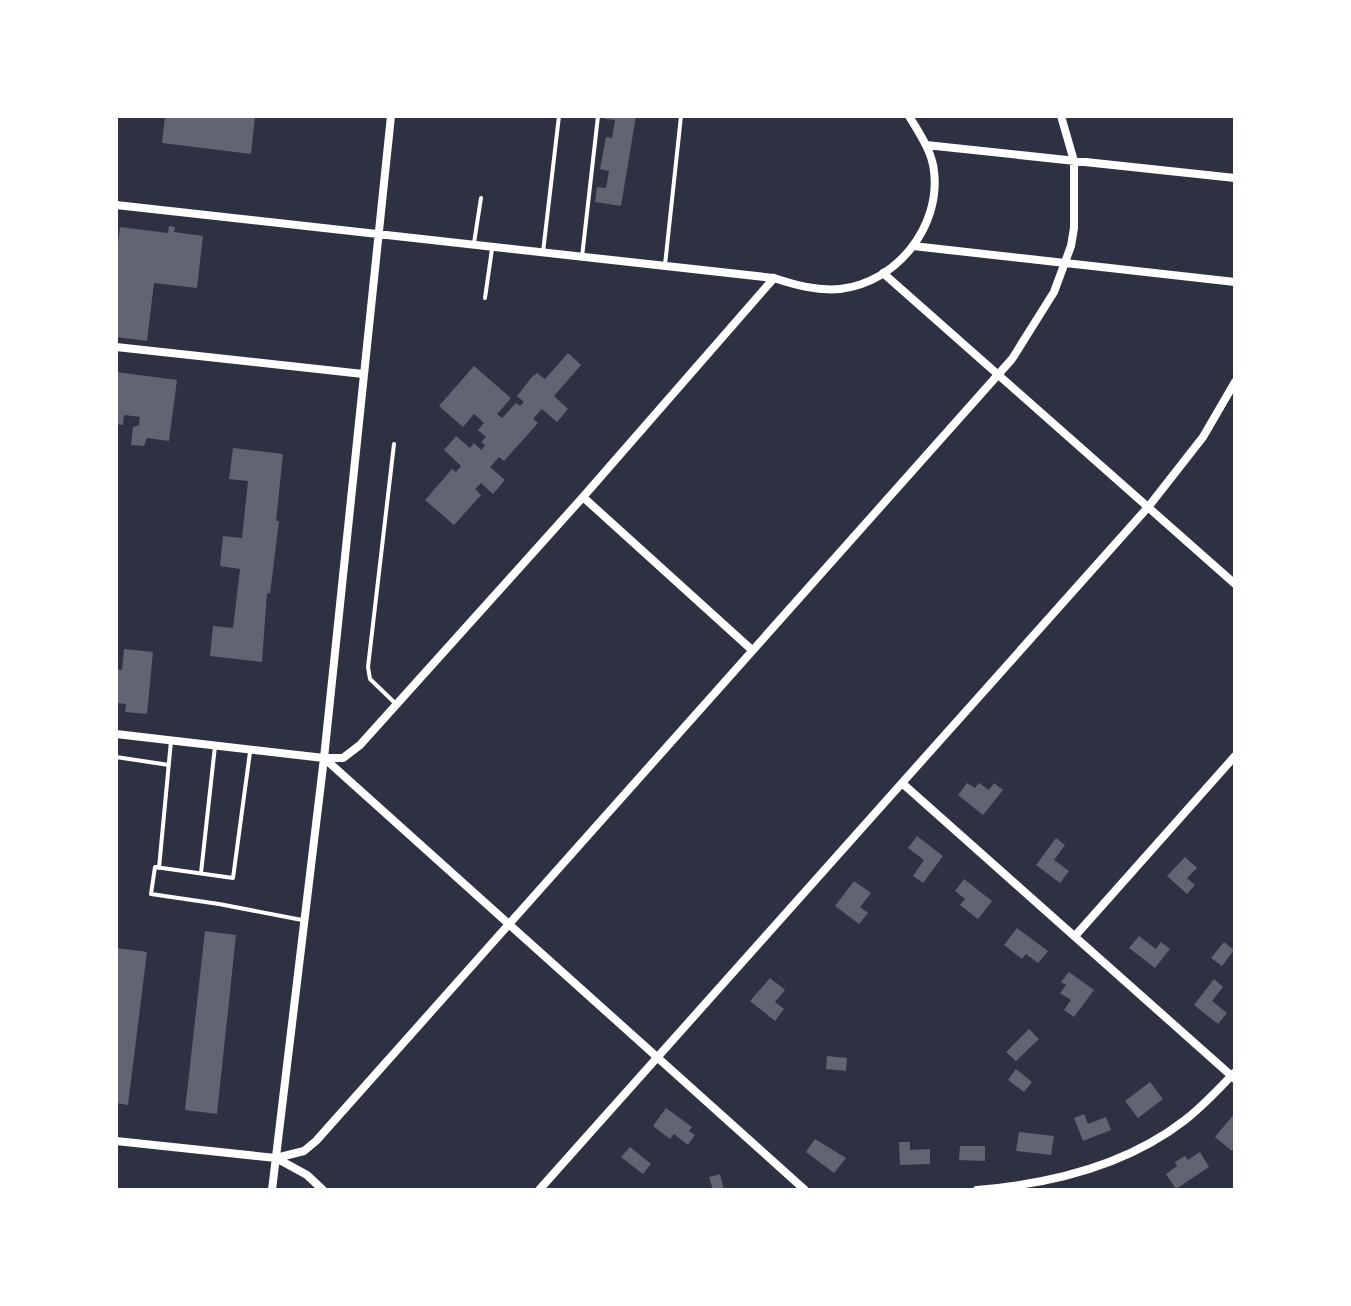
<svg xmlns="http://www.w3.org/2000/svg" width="1351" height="1306" font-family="Helvetica,sans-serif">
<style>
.building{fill:#626471}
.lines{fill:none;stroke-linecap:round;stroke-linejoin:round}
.service{stroke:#fff;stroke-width:4}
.minor{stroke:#fff;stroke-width:8}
</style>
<rect width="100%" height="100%" fill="#2d3142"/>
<path class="building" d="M 165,116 L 255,116 L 251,154 L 162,143 Z
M 605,116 L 636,116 L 621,206 L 595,202 L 597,187 L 606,188 L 609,171 L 600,169 L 606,137 L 612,138 L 615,120 L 605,119 Z
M 169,226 L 175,227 L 174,232 L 203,236 L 197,288 L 154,283 L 147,341 L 116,337 L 116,259 L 120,227 L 168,233 Z
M 568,353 L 581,365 L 554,396 L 568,409 L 557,422 L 542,409 L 533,419 L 538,423 L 504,461 L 499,457 L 490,467 L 505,480 L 493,494 L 481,483 L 475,489 L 481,495 L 454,525 L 425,500 L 452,469 L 456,472 L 461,466 L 444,450 L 456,436 L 470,448 L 474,443 L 481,450 L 485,445 L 481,442 L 486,437 L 478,430 L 484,423 L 474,414 L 463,427 L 439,406 L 474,366 L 511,398 L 497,414 L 502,418 L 516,403 L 520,406 L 524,402 L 517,396 L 532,377 L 537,373 L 545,379 Z
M 116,372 L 177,380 L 169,441 L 147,438 L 144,446 L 131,445 L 133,427 L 139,425 L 140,417 L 124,415 L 123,425 L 116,424 Z
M 233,448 L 283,454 L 276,521 L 279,521 L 270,594 L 267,593 L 262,662 L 210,656 L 213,626 L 233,628 L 240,569 L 220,566 L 223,536 L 242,538 L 248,481 L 229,479 Z
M 124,649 L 153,652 L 147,714 L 125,712 L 126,704 L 116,703 L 116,669 L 122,670 Z
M 967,783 L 975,788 L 979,783 L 989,790 L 994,783 L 1003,790 L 983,815 L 958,795 Z
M 917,836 L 943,856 L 923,883 L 913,876 L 924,860 L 908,848 Z
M 1056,838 L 1065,845 L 1054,860 L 1069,871 L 1060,883 L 1036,865 Z
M 1185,857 L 1197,868 L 1187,878 L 1195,885 L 1187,894 L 1167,876 Z
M 964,879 L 992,901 L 978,919 L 960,905 L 965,899 L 955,891 Z
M 854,881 L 871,893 L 860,907 L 868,913 L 859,924 L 835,906 Z
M 1017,928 L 1048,951 L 1038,963 L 1026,954 L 1022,959 L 1004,945 Z
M 205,931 L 236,935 L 217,1114 L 185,1110 Z
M 1139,936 L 1156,949 L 1161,942 L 1170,949 L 1155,968 L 1129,948 Z
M 1224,942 L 1234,950 L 1222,966 L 1211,958 Z
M 117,948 L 147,952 L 128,1105 L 116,1103 Z
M 1069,972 L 1094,990 L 1074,1017 L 1064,1010 L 1071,1000 L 1060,993 L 1066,985 L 1061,982 Z
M 770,978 L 785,990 L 775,1002 L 784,1009 L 775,1021 L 750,1001 Z
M 1214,979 L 1223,987 L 1212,1001 L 1227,1013 L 1218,1024 L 1194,1005 Z
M 1029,1029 L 1039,1039 L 1016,1061 L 1006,1052 Z
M 827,1056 L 847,1058 L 846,1071 L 826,1069 Z
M 1016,1069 L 1032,1082 L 1024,1092 L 1008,1080 Z
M 1150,1082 L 1163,1099 L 1138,1118 L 1125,1101 Z
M 666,1108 L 692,1127 L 689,1131 L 695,1135 L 688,1145 L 674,1134 L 670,1139 L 653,1126 Z
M 1235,1113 L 1235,1147 L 1232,1151 L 1215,1137 Z
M 1084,1114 L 1088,1124 L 1106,1117 L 1111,1130 L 1083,1141 L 1074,1118 Z
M 1019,1132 L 1054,1136 L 1051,1155 L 1016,1151 Z
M 815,1139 L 846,1158 L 834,1173 L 806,1152 Z
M 899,1142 L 910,1142 L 910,1150 L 930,1149 L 930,1164 L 900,1165 Z
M 960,1146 L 985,1146 L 985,1161 L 959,1160 Z
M 630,1147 L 651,1164 L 643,1174 L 621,1157 Z
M 1200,1152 L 1209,1167 L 1176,1189 L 1166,1174 L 1177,1166 L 1175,1162 L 1185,1156 L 1188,1160 Z
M 720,1174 L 724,1190 L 713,1190 L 709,1177 Z"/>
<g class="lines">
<path class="service" d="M 474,243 L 481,198
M 543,252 L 559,116
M 582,257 L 598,116
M 665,265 L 681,116
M 485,298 L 492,249
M 394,444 L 368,667 L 370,679 L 395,703
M 250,752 L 233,878 L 155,867 L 151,894 L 219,904 L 302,920
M 116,757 L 169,765
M 159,868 L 171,741
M 201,873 L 215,746"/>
<path class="minor" d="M 926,145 L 1235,178
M 116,205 L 774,278 C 795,285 817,291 840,289 C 896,283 941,227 934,171 C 932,151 919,133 909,116
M 913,246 L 1235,282
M 883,273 L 1235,584
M 116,347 L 363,374
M 583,497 L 752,650
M 116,734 L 324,758 L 805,1190
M 325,758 L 343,758 L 360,745 L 583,497 L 774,278
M 902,783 L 1235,1079
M 1075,936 L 1235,756
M 116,1141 L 276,1158 L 307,1175 L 323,1190
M 276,1158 L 304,1151 L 316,1141 L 1012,359 L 1054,292 L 1071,246 L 1074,228 L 1074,161 L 1061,116
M 272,1190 L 324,758 L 391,116
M 539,1190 L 1149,506 L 1203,437 L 1235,382
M 977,1190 C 1050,1184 1126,1166 1185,1120 C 1203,1106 1219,1089 1234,1073"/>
</g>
<rect width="1351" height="1306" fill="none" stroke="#ffffff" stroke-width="236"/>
</svg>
